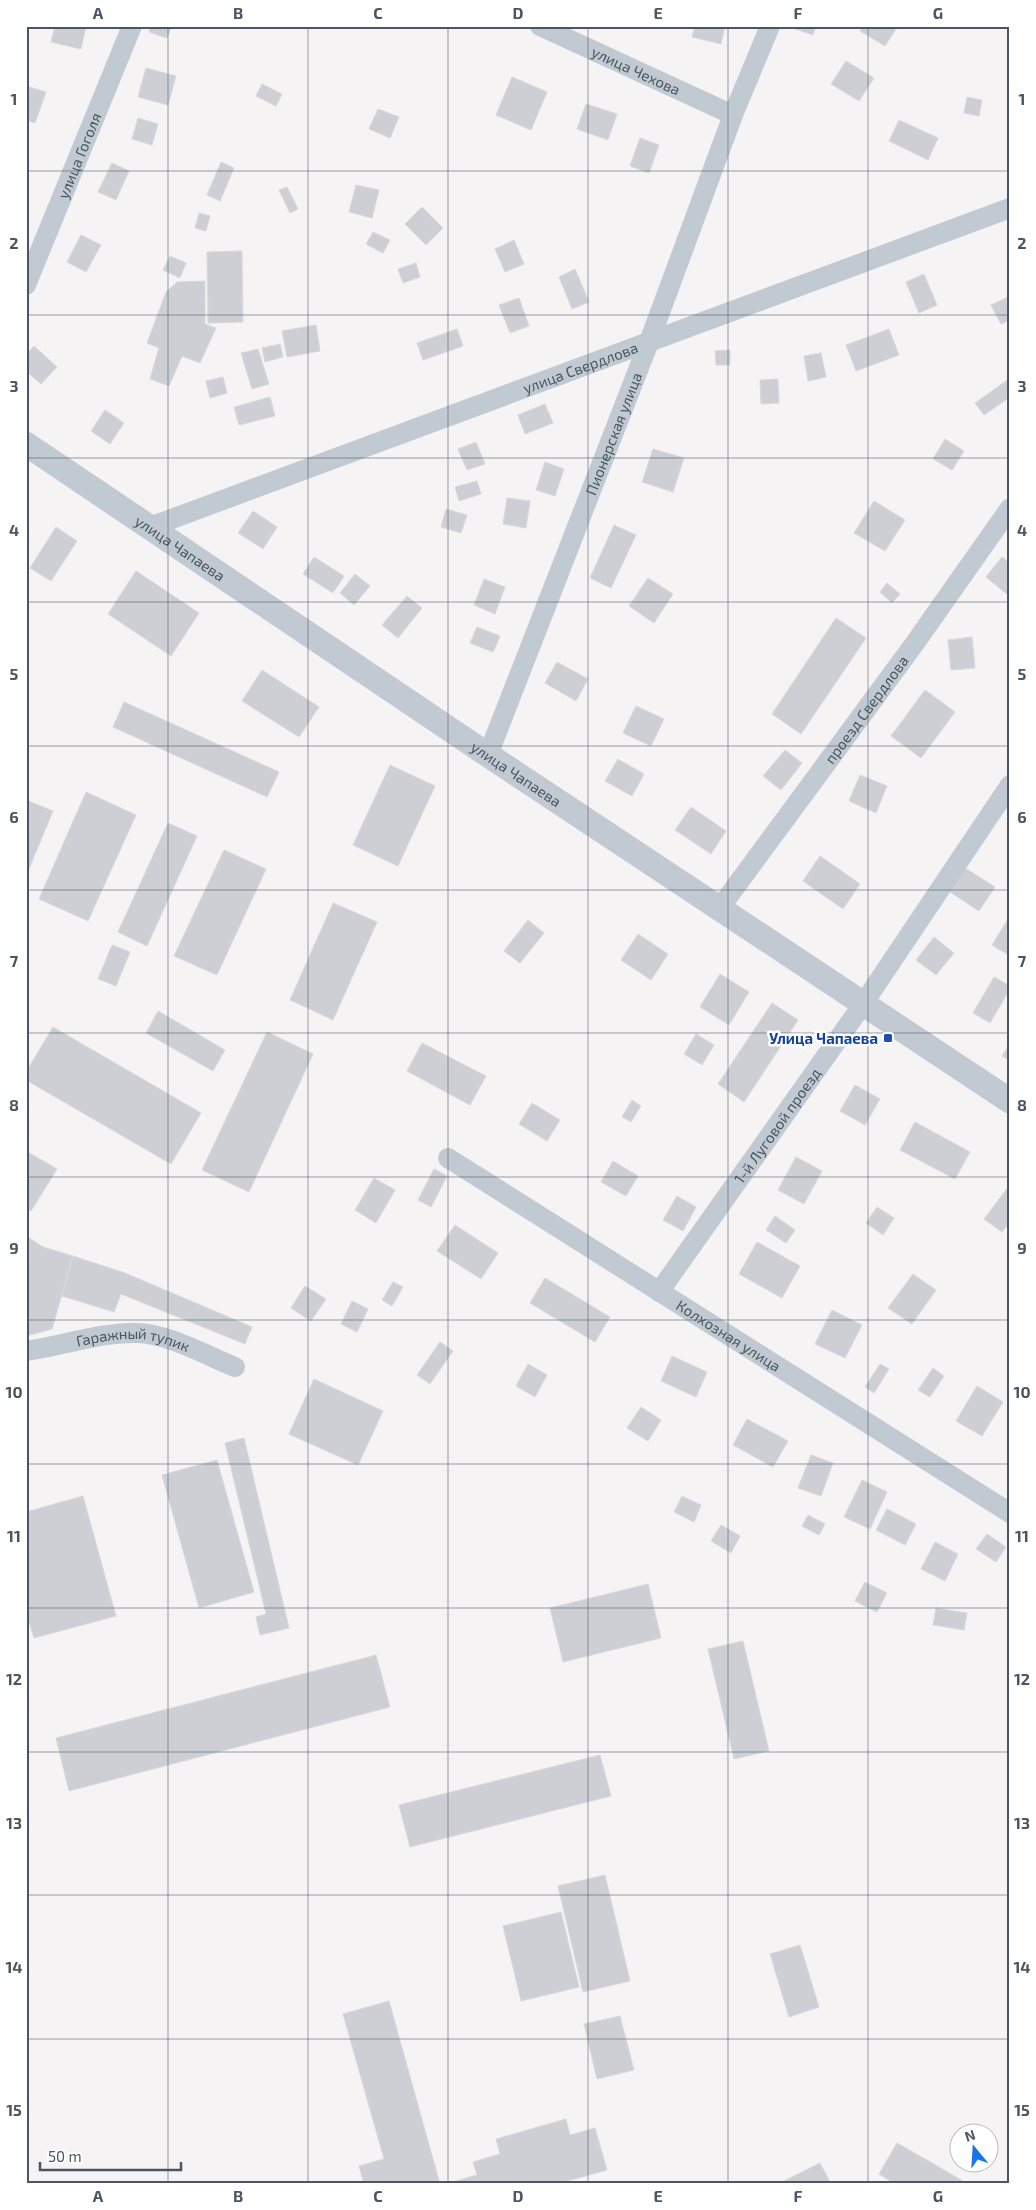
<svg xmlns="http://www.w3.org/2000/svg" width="1036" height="2210" font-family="'Exo 2',sans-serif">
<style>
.building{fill:#cdcfd5;stroke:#d7d9de}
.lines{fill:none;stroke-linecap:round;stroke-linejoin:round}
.minor{stroke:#c1cad2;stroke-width:20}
.tertiary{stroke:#c1cad2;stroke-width:25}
.grid{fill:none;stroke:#4a5661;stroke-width:1;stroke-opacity:0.55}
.transit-dot{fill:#1a4fb4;stroke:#fff;stroke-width:2}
.labels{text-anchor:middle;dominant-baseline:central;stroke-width:5;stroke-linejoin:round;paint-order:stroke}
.street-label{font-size:15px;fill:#4a5661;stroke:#fff}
.transit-label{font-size:15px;font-weight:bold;fill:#164399;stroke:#fff;text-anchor:end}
.neatline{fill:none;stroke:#4a5661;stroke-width:2}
.grid-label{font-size:16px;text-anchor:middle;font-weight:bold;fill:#4a5661}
</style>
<rect width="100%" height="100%" fill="#f5f3f3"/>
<path class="building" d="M 55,26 L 86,26 L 81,49 L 51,42 Z
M 151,26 L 172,26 L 167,38 L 149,32 Z
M 695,26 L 725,26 L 721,44 L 692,37 Z
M 796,26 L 816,26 L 813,35 L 795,29 Z
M 863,26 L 898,26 L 885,46 L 860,31 Z
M 846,61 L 874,78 L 859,101 L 831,84 Z
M 146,68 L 176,76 L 168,105 L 138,97 Z
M 512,77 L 547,92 L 531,130 L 496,115 Z
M 262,84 L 282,94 L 276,106 L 256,96 Z
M 26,86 L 46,92 L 35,123 L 26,120 Z
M 967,97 L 982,100 L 979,116 L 964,113 Z
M 586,104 L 617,114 L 608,140 L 577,129 Z
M 378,109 L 399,117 L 390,138 L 369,129 Z
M 138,118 L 158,124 L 152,145 L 132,139 Z
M 899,120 L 938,138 L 928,160 L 889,141 Z
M 640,138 L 659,145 L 649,173 L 630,166 Z
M 221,162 L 234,168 L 220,201 L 207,195 Z
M 112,163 L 129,171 L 116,200 L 98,192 Z
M 356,185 L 379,190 L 372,218 L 349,212 Z
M 287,187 L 298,209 L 290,213 L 279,190 Z
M 422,207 L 443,228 L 426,245 L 405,224 Z
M 199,213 L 210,216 L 206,231 L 195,228 Z
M 373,232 L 390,240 L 383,253 L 366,244 Z
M 81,235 L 101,245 L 86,272 L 67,262 Z
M 514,240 L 524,264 L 505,272 L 495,249 Z
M 242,251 L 243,322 L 208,323 L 207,252 Z
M 170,256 L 186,263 L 180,278 L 163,270 Z
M 416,263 L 420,277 L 403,283 L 398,269 Z
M 575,269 L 589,302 L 572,309 L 559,277 Z
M 924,274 L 937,305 L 919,313 L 906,282 Z
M 205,281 L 205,324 L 216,328 L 200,363 L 182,356 L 169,386 L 150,379 L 159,348 L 147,343 L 166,292 L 177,282 Z
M 1010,296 L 1010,320 L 1001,324 L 991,305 Z
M 519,298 L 529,326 L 510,333 L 499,305 Z
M 316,325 L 320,351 L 287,357 L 282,331 Z
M 457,329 L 463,346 L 423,360 L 417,343 Z
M 889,329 L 899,355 L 856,371 L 846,345 Z
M 280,344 L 283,357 L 265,362 L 262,348 Z
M 34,346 L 57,367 L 41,384 L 26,371 L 26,355 Z
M 258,349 L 269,384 L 252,389 L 241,353 Z
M 730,350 L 730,365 L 716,365 L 715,351 Z
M 821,353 L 826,377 L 808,381 L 804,356 Z
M 223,377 L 227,393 L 210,398 L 206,381 Z
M 1010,378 L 1010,397 L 984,415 L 975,403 Z
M 778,379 L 779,403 L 761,404 L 760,380 Z
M 270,397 L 275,416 L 239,425 L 234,407 Z
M 545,404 L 553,423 L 525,434 L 518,415 Z
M 105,410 L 124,423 L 110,444 L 91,431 Z
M 945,439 L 964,451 L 952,470 L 933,459 Z
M 476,442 L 485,464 L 467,470 L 458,449 Z
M 653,449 L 684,458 L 673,492 L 642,482 Z
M 545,462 L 564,469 L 555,496 L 536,490 Z
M 477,481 L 481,494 L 459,501 L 455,487 Z
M 507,498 L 530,501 L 526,528 L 503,524 Z
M 874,501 L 905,520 L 885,551 L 854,533 Z
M 446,509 L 467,515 L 461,533 L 441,527 Z
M 253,511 L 277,527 L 263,549 L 238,533 Z
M 614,525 L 636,535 L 611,588 L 590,578 Z
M 56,527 L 77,541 L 51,581 L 30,568 Z
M 314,557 L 344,576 L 333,593 L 303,574 Z
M 1002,557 L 1010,563 L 1008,595 L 986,577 Z
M 136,571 L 199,613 L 171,656 L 108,614 Z
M 355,574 L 370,586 L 354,605 L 340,593 Z
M 648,578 L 673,594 L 654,623 L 629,606 Z
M 484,579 L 505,587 L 495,614 L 474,605 Z
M 887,583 L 900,594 L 892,603 L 880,592 Z
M 407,596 L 422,608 L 398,638 L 382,625 Z
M 836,618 L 866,638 L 801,734 L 772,714 Z
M 477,627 L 500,636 L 493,652 L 470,643 Z
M 972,637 L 975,668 L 951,670 L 948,640 Z
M 557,662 L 588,679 L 576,701 L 545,683 Z
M 262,670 L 319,707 L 299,737 L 242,701 Z
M 925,690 L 955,712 L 921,758 L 891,736 Z
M 124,702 L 279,772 L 267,797 L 113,727 Z
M 636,706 L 664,719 L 651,746 L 623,733 Z
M 785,750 L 802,763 L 781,790 L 763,776 Z
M 618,759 L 644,774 L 632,796 L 605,781 Z
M 390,765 L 435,786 L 398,866 L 353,845 Z
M 860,775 L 887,786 L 876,813 L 849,801 Z
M 86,792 L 136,815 L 88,921 L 39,899 Z
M 26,800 L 53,811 L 26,876 Z
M 691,807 L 726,831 L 711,854 L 675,830 Z
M 168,823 L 197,836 L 147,946 L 118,932 Z
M 224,850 L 266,869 L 217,975 L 174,956 Z
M 820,856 L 860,884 L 843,909 L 803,881 Z
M 962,866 L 995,887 L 979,911 L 947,890 Z
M 333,903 L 377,922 L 333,1020 L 290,1000 Z
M 1010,916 L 1010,956 L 992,945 Z
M 528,920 L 544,933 L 520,963 L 504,951 Z
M 638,934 L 668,954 L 651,980 L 621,960 Z
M 934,937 L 954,953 L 936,975 L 916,960 Z
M 112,945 L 130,952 L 116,986 L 98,979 Z
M 720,974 L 749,992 L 729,1025 L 700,1007 Z
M 994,977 L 1010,986 L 1010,989 L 990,1023 L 973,1013 Z
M 772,1003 L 798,1020 L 744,1102 L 718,1084 Z
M 158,1011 L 225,1050 L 213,1071 L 146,1033 Z
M 53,1027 L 201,1113 L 171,1164 L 26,1080 L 26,1072 Z
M 267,1032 L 313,1054 L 249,1192 L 202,1170 Z
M 696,1034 L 714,1045 L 702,1065 L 684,1054 Z
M 422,1043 L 486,1076 L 470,1105 L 407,1071 Z
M 1010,1044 L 1010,1061 L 1002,1056 Z
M 855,1085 L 880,1099 L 865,1125 L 840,1111 Z
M 632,1100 L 641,1106 L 631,1122 L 622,1117 Z
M 532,1103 L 560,1120 L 547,1141 L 519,1124 Z
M 915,1122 L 970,1152 L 955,1179 L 900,1150 Z
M 26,1151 L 57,1169 L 31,1211 L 26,1208 Z
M 796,1157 L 822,1171 L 804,1204 L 778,1190 Z
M 613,1161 L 638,1176 L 626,1196 L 601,1182 Z
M 434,1169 L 447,1176 L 431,1207 L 418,1200 Z
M 374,1178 L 395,1190 L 376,1223 L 355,1210 Z
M 1009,1186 L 1010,1222 L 1002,1232 L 984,1219 Z
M 677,1196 L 696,1207 L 683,1231 L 663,1220 Z
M 877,1207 L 894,1218 L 883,1235 L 866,1223 Z
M 775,1216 L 795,1230 L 786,1243 L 766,1230 Z
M 455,1225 L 498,1253 L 481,1279 L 437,1251 Z
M 26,1236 L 43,1247 L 73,1256 L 52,1329 L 26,1336 Z
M 757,1242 L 800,1266 L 782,1298 L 739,1274 Z
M 73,1256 L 125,1273 L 252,1327 L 245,1344 L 121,1294 L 114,1312 L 62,1296 Z
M 913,1274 L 936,1290 L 912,1324 L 888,1308 Z
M 545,1278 L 610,1317 L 595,1342 L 530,1303 Z
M 393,1282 L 403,1287 L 392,1306 L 382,1300 Z
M 305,1286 L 326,1299 L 311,1321 L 291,1308 Z
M 352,1301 L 368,1309 L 357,1332 L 341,1324 Z
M 832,1310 L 862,1325 L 845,1358 L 815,1344 Z
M 440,1342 L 453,1351 L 430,1384 L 417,1375 Z
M 672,1356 L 707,1372 L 696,1397 L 661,1381 Z
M 528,1364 L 547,1375 L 535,1397 L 516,1386 Z
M 880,1364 L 889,1369 L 874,1393 L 865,1387 Z
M 933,1368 L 944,1376 L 930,1397 L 918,1390 Z
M 314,1379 L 383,1411 L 358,1465 L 289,1434 Z
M 977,1386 L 1003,1402 L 982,1436 L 956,1421 Z
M 641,1407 L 661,1420 L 648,1441 L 627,1428 Z
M 747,1419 L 788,1441 L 773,1467 L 733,1445 Z
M 244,1438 L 289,1628 L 260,1635 L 256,1617 L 266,1614 L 225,1443 Z
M 811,1455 L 833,1463 L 821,1496 L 798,1488 Z
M 217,1460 L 254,1592 L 199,1608 L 162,1475 Z
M 862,1480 L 887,1492 L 870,1529 L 844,1517 Z
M 83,1496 L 116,1616 L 34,1638 L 26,1612 L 26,1512 Z
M 682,1496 L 701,1505 L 694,1522 L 674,1512 Z
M 887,1509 L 916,1524 L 905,1545 L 876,1530 Z
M 808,1515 L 825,1524 L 819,1535 L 802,1526 Z
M 721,1525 L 740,1536 L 731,1553 L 711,1541 Z
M 987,1534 L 1006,1547 L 996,1562 L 976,1549 Z
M 935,1542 L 958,1554 L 945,1581 L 921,1569 Z
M 865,1582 L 887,1593 L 877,1612 L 855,1601 Z
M 648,1584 L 661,1638 L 563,1662 L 550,1608 Z
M 936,1608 L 967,1613 L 964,1630 L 933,1625 Z
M 743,1641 L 769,1751 L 734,1759 L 708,1649 Z
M 376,1655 L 390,1707 L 69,1791 L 56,1738 Z
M 600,1755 L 611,1796 L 410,1847 L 399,1805 Z
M 605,1875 L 630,1981 L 583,1992 L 558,1886 Z
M 561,1912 L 579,1987 L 521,2001 L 503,1926 Z
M 800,1945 L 819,2007 L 789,2017 L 770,1954 Z
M 389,2001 L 440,2184 L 364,2184 L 359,2166 L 384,2159 L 343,2014 Z
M 620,2016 L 634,2070 L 597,2079 L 584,2024 Z
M 566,2119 L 570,2135 L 595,2128 L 607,2170 L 557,2184 L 445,2184 L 477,2175 L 473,2162 L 500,2154 L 496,2139 Z
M 897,2143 L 927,2160 L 968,2184 L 895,2184 L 879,2174 Z
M 820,2163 L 831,2184 L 779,2184 L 790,2178 Z"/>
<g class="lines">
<g class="minor">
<path id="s1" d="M 540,26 L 733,115"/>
<path id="s2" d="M 26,285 L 132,26"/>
<path id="s3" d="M 150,527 L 1010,208"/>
<path id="s4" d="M 488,755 L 649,342 L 733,115 L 770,26"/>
<path id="s5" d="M 719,909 L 915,643 L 1010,508"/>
<path id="s6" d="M 448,1158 L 1010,1513"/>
<path id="s7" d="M 659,1292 L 863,1004 L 1010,785"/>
<path id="s8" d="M 26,1351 C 63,1346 100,1332 137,1333 C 166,1333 208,1356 235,1367"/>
</g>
<path class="tertiary" id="s9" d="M 26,444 L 488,755 L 1010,1101"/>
</g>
<path class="grid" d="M 168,26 L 168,2184M 308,26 L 308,2184M 448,26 L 448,2184M 588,26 L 588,2184M 728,26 L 728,2184M 868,26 L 868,2184M 26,171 L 1010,171M 26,315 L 1010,315M 26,458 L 1010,458M 26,602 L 1010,602M 26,746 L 1010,746M 26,890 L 1010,890M 26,1033 L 1010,1033M 26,1177 L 1010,1177M 26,1320 L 1010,1320M 26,1464 L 1010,1464M 26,1608 L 1010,1608M 26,1752 L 1010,1752M 26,1895 L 1010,1895M 26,2039 L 1010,2039"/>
<rect class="transit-dot" x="883" y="1033" width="10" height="10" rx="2.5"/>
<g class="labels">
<g class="street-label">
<text stroke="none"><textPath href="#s1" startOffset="106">улица Чехова</textPath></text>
<text stroke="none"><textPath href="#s2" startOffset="140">улица Гоголя</textPath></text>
<text stroke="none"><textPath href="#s3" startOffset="459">улица Свердлова</textPath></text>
<text stroke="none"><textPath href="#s4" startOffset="345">Пионерская улица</textPath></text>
<text stroke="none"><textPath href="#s9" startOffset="186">улица Чапаева</textPath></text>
<text stroke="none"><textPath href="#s5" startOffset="248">проезд Свердлова</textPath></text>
<text stroke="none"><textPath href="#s9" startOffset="591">улица Чапаева</textPath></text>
<text stroke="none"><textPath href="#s7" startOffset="204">1-й Луговой проезд</textPath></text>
<text stroke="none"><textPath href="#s6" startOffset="332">Колхозная улица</textPath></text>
<text stroke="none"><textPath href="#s8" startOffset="109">Гаражный тупик</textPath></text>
</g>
<g class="transit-label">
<text x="878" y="1038">Улица Чапаева</text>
</g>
</g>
<rect width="1036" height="2210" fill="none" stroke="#ffffff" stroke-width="55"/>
<g transform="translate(974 2148) rotate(342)"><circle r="24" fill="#ffffff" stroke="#b7bbc0"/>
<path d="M0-4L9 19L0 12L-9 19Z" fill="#1a73e8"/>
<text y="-8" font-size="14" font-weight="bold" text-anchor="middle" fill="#4a5661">N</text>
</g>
<path d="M40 2162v8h141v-8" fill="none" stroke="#4a5661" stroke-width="2.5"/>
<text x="48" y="2162" font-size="15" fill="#4a5661" stroke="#ffffff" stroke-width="4" paint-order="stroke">50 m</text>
<rect x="28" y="28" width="980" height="2154" class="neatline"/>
<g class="grid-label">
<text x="98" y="19">A</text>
<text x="238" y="19">B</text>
<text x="378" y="19">C</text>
<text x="518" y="19">D</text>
<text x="658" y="19">E</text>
<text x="798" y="19">F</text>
<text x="938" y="19">G</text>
<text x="14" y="105">1</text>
<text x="1022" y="105">1</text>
<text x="14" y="249">2</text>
<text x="1022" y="249">2</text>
<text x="14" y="392">3</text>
<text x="1022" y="392">3</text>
<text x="14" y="536">4</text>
<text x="1022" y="536">4</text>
<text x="14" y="680">5</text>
<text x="1022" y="680">5</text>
<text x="14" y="823">6</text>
<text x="1022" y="823">6</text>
<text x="14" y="967">7</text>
<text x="1022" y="967">7</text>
<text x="14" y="1111">8</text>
<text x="1022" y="1111">8</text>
<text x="14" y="1254">9</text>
<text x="1022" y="1254">9</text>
<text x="14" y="1398">10</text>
<text x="1022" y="1398">10</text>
<text x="14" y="1542">11</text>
<text x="1022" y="1542">11</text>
<text x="14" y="1685">12</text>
<text x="1022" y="1685">12</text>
<text x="14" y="1829">13</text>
<text x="1022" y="1829">13</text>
<text x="14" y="1973">14</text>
<text x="1022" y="1973">14</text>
<text x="14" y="2116">15</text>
<text x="1022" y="2116">15</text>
<text x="98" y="2202">A</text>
<text x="238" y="2202">B</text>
<text x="378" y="2202">C</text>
<text x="518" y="2202">D</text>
<text x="658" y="2202">E</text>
<text x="798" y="2202">F</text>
<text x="938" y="2202">G</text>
</g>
</svg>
